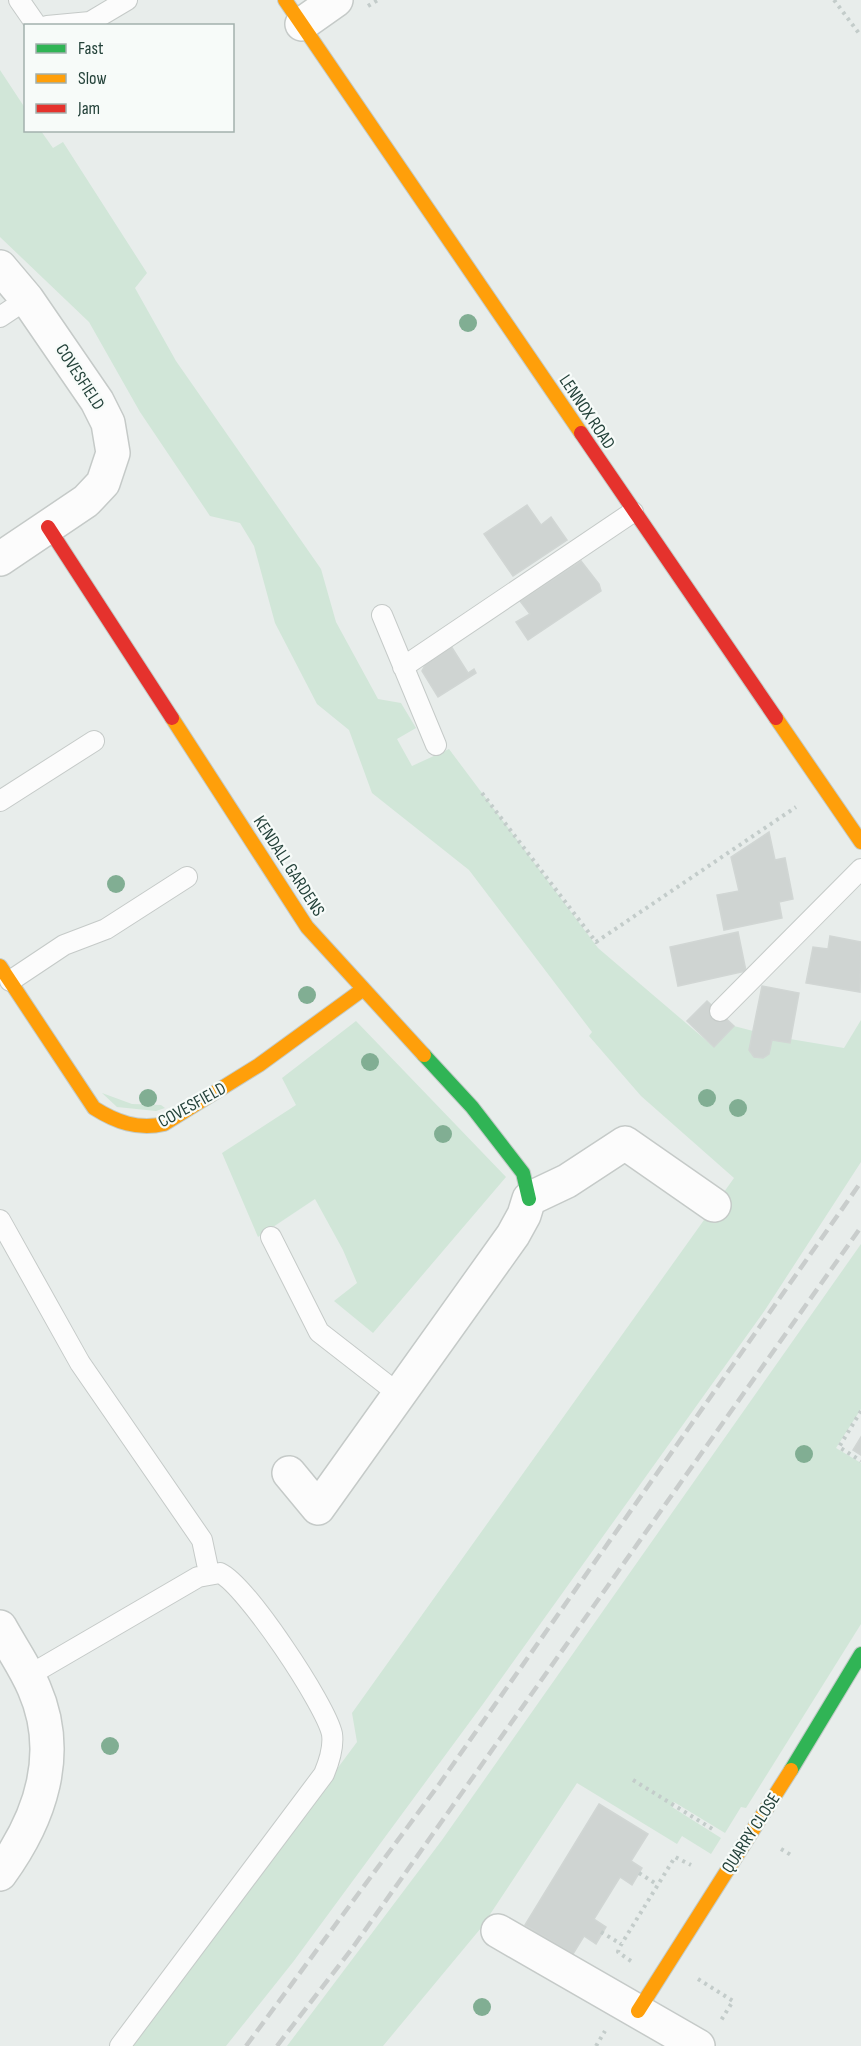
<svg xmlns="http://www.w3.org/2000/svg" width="861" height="2046" font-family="'Sofia Sans Condensed',sans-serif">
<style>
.green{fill:#d1e6d8}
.building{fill:#cfd4d2;stroke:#d1d6d4;stroke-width:1.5}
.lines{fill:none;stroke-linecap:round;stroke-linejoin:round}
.lane-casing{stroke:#c5cac8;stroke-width:22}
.street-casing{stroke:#c5cac8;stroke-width:36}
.fast-casing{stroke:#c3cbc8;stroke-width:16}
.slow-casing{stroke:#c3cbc8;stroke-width:16}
.jam-casing{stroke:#c3cbc8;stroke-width:16}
.path{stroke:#c3ccca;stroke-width:4;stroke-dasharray:3 4.5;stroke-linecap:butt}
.lane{stroke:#fcfcfc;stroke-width:20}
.street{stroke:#fcfcfc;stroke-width:33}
.fast{stroke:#30b455;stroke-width:14}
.slow{stroke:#ff9f0a;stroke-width:14}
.jam{stroke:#e5322d;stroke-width:14}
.rail{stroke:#c9cdcc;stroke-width:4.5;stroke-dasharray:12 6;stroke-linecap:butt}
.tree{fill:#81ae93}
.labels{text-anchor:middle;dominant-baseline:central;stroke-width:4.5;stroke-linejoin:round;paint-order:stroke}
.street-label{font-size:18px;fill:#24423a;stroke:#f7fbf9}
</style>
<rect width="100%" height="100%" fill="#e8edeb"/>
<path class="green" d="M 0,70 L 25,108 L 26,130 L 41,131 L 53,148 L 63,142 L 147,273 L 135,288 L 176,361 L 321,569 L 336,622 L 378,699 L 401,703 L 416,728 L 397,739 L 412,766 L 449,749 L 598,948 L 714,1047 L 734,1026 L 753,1031 L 749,1050 L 755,1057 L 763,1058 L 769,1054 L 772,1040 L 790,1039 L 844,1048 L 861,1020 L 861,1162 L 765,1310 L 483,1704 L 293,1962 L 226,2046 L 131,2046 L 357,1742 L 352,1713 L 734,1178 L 641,1096 L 589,1036 L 592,1032 L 469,870 L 372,793 L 349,730 L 317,704 L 275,623 L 254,546 L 240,523 L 210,516 L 140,412 L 89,322 L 0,237 Z
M 356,1021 L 506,1177 L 373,1333 L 334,1301 L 357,1283 L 343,1250 L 315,1199 L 258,1237 L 222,1153 L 296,1105 L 282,1078 Z
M 102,1093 L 132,1104 L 161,1105 L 165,1108 L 156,1111 L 117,1107 Z
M 861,1244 L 861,1409 L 836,1448 L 861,1463 L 861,1624 L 746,1808 L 741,1807 L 725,1833 L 674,1802 L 672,1807 L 721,1838 L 711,1854 L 682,1836 L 677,1844 L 577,1783 L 481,1928 L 383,2046 L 287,2046 L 442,1840 Z"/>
<path class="building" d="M 527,505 L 541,525 L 551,517 L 567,540 L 513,576 L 484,534 Z
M 581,561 L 599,584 L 601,591 L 528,640 L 516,622 L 530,614 L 520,601 Z
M 449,643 L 468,673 L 474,669 L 476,673 L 438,697 L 422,671 L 429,657 Z
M 769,832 L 775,860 L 785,858 L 793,899 L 779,902 L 782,918 L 724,930 L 717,895 L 739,891 L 731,857 Z
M 738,932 L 746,971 L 678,986 L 670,947 Z
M 830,936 L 861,942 L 860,992 L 806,983 L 813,947 L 828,949 Z
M 762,986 L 799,993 L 790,1043 L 772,1040 L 769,1054 L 763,1058 L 754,1057 L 749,1050 Z
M 707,1001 L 734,1026 L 714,1047 L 687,1021 Z
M 861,1437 L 861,1455 L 853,1450 Z
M 599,1804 L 648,1834 L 631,1861 L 642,1868 L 632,1885 L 620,1877 L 594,1919 L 606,1927 L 596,1944 L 584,1936 L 573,1954 L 525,1925 Z"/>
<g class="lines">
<defs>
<path id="lane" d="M 19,0 L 37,26
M 47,26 L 90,22 L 127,0
M 0,317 L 27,299
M 382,615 L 436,745
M 403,667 L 633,512
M 0,801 L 94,741
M 10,981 L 64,945 L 106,929 L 187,877
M 720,1011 L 861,869
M 0,1220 L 80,1363 L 202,1540 L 209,1573
M 271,1237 L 319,1332 L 400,1395
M 28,1676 L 198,1577 L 220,1573 C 246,1585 326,1705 332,1734 C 334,1748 329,1762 324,1774 L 120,2046"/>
<path id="street" d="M 302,24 L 336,0
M 0,267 L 27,299 L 97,401 L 108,423 L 113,453 L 103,483 L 86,501 L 0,559
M 289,1473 L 318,1508 L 513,1235 L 524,1215 L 529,1199 L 567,1181 L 625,1143 L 714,1205
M 0,1627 C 11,1647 25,1667 34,1688 C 63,1754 40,1819 0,1874
M 498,1931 L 698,2046"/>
<path id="fast" d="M 424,1055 L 472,1107 L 523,1173 L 529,1199
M 791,1770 L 861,1654"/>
<path id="slow" d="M 285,0 L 581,433
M 172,718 L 307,927 L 424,1055
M 776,718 L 861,842
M 0,966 L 94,1108 C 116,1122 138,1130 164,1124 L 259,1065 L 362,990
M 638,2011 L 791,1770"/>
<path id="jam" d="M 581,433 L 776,718
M 48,527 L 172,718"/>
</defs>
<use href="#lane" class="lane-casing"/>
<use href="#street" class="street-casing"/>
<use href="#fast" class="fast-casing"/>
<use href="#slow" class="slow-casing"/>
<use href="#jam" class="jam-casing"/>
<path class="path" d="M 834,0 L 861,36
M 368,6 L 378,0
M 482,793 L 596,942 L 796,807
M 861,1411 L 839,1447 L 861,1461
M 633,1780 L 714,1830
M 781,1849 L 791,1855
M 639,1873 L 658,1885
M 601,1932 L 621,1944
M 631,1961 L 618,1952 L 619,1948 L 675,1857 L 691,1865
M 698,1979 L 733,2001 L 720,2022
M 596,2046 L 605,2031"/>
<use href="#lane" class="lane"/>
<use href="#street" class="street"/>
<use href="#fast" class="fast"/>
<use href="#slow" class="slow"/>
<use href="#jam" class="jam"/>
<path class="rail" d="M 246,2046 L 440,1783 L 861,1182
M 277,2046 L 351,1950 L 861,1227"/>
</g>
<g class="tree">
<circle cx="468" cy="323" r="9"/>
<circle cx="116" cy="884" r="9"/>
<circle cx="307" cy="995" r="9"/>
<circle cx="370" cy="1062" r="9"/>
<circle cx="148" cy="1098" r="9"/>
<circle cx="707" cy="1098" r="9"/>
<circle cx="738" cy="1108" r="9"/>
<circle cx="443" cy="1134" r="9"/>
<circle cx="804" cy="1454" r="9"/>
<circle cx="110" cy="1746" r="9"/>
<circle cx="482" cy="2007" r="9"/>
</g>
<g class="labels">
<g class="street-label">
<text transform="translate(80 377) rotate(57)">COVESFIELD</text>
<text transform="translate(587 412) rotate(56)">LENNOX ROAD</text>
<text transform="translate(289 866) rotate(57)">KENDALL GARDENS</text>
<text transform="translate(192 1105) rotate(-29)">COVESFIELD</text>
<text transform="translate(751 1833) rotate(-57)">QUARRY CLOSE</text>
</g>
</g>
<rect x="24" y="24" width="210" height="108" fill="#f7fbf9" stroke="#a3b1ad" stroke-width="1.5"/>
<rect x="36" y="44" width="30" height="9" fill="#30b455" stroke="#a3b1ad" stroke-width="1.5"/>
<text x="78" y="54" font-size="18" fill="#24423a">Fast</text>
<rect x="36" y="74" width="30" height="9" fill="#ff9f0a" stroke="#a3b1ad" stroke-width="1.5"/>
<text x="78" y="84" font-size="18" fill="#24423a">Slow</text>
<rect x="36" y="104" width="30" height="9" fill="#e5322d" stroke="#a3b1ad" stroke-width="1.5"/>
<text x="78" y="114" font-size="18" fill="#24423a">Jam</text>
</svg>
